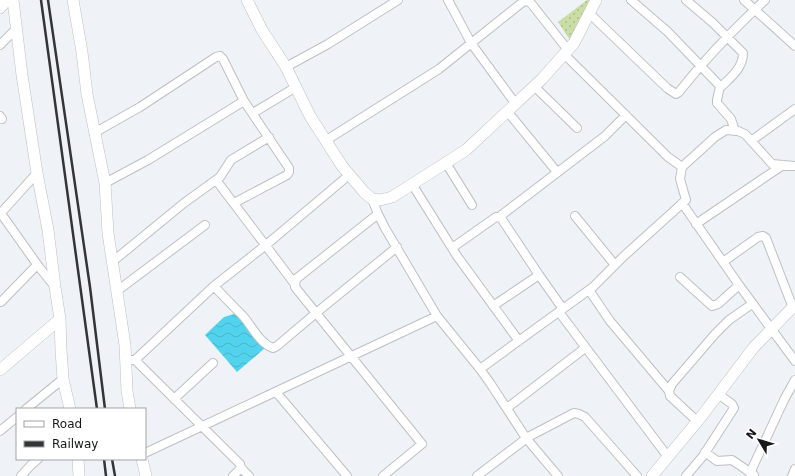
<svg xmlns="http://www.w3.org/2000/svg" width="795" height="476" font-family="'DejaVu Sans',sans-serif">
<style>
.park{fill:url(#park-dots)}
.water{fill:url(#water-waves)}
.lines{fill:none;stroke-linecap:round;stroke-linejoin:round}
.street-casing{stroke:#bcc0c4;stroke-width:10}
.secondary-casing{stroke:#bcc0c4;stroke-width:12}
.street{stroke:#fff;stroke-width:8}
.secondary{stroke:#fff;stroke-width:11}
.rail{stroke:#333537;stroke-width:2.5}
</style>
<defs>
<pattern id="park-dots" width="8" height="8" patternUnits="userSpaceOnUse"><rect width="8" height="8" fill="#c9dda4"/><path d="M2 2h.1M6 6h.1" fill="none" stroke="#acbd8c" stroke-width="1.8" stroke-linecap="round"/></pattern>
<pattern id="water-waves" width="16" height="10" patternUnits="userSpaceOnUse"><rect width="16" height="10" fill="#52d3ed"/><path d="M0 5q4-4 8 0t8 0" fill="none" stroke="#47b4ca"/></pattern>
</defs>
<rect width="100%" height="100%" fill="#eff3f7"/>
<path class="park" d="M 587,0 L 593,0 L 572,43 L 558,22 Z"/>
<path class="water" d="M 237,313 L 265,348 L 237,372 L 205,335 L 224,317 Z"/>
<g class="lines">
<defs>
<path id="street" d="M 448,0 L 471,43 L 515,103
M 631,0 L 668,32 L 720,86 L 717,100 L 717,103 L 731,119 L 735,131
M 686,0 L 713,23 L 743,53 C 743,68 731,77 721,87
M 744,0 L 795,46
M 590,14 L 667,88 L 676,94 L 679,92 C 705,59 734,29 765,0
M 0,45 L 16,29
M 564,54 L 668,157 L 682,167
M 286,67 L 328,44 L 398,0
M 534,86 L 577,128
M 507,111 L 557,172
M 253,113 L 296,87
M 0,116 L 2,119
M 94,133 L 140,107 L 216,57 L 220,56 L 223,59 L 244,101
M 325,141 L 439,69 L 524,1 L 530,2 L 568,50
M 751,141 L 795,109
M 446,163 L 472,205
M 216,180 L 294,283
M 105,183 L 148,160 L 244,101 L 289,168 L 289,172 L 287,175 L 234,203
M 412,184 L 457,256 L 519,341
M 372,199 L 378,214 L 385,228 L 437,316
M 682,203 L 739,285 L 795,361
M 0,212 L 39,267 L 55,287
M 0,214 L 37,173
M 378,214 L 296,279 L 295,287 L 422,444 L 383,476
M 575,216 L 615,265
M 499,217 L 605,136 L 626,115
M 696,224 L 783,165
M 452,248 L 496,217 L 501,218 L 539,275 L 563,309
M 112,262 L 184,203 L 220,177 L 231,160 L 269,137
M 723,262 L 758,237 L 763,236 L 766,238 L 793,308
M 680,277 L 712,306 L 718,304 L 739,285
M 214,286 C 223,296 233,306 243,316 C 252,326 259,343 273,348 L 277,346 L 316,313 L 397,247
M 589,290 L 610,321 L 669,391
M 117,291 L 205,225
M 1,302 L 37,265
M 493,306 L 539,275
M 559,312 L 668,457
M 129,360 L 135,360 L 240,464 L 241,468 L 233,476
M 135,360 L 214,286 L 266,245 L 349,175
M 276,392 L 347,476
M 174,399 L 213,363
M 507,408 L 585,348
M 26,409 L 63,379
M 697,421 L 670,396 L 669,391 L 672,384 L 715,334 L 729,320 L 752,304
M 0,431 L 17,417
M 705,452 L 717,461 L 732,460 L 754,475
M 145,453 L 437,316 L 480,369
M 241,468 L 249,476
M 750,473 L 784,400 L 795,380
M 21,476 L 31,465 L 38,459
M 477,476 L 523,441 L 526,438 L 490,383 L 480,369 L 593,287 L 624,256 L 686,200 L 680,179 L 682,167 L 715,137 L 726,130 L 738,131 L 745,134 L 772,164 L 795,166
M 558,476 L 526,438 L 574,413 L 579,414 L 585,417 L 637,476
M 686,476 L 703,456 L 734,408 L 732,404 L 718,394
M 792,476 L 795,469"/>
<path id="secondary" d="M 13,0 L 22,75 L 37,173 L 48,230 L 55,287 L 60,319 L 61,350 L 63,379 L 70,409
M 73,0 L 82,52 L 87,94 L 105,183 L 108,233 L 125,345 L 127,391 L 130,409
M 247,0 L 262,30 L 286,67 L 310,116 L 342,166 L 364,192 L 372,199 L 380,200 L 392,197 L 466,150 L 542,79 L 574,43 L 596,0
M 0,8 L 7,0
M 0,370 L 60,319
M 78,459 L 79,476
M 142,459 L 146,476
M 652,476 L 701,417 L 754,347 L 795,305"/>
</defs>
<use href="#street" class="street-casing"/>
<use href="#secondary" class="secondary-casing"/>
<use href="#street" class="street"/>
<use href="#secondary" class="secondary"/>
<path class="rail" d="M 41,0 L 97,409
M 48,0 L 90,287 L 105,409
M 104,459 L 106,476
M 112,459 L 115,476"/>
</g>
<rect x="16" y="408" width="130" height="52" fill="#ffffff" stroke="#a1a2a3"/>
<rect x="24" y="421" width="20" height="6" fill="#ffffff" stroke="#a1a2a3"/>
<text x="52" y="428" font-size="12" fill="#151718">Road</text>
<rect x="24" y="441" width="20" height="6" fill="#333537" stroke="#a1a2a3"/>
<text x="52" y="448" font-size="12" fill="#151718">Railway</text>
<g transform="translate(759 440) rotate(308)" stroke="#ffffff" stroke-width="3" paint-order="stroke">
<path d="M0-3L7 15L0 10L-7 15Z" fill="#151718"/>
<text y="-6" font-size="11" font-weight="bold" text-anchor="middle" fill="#151718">N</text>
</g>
</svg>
